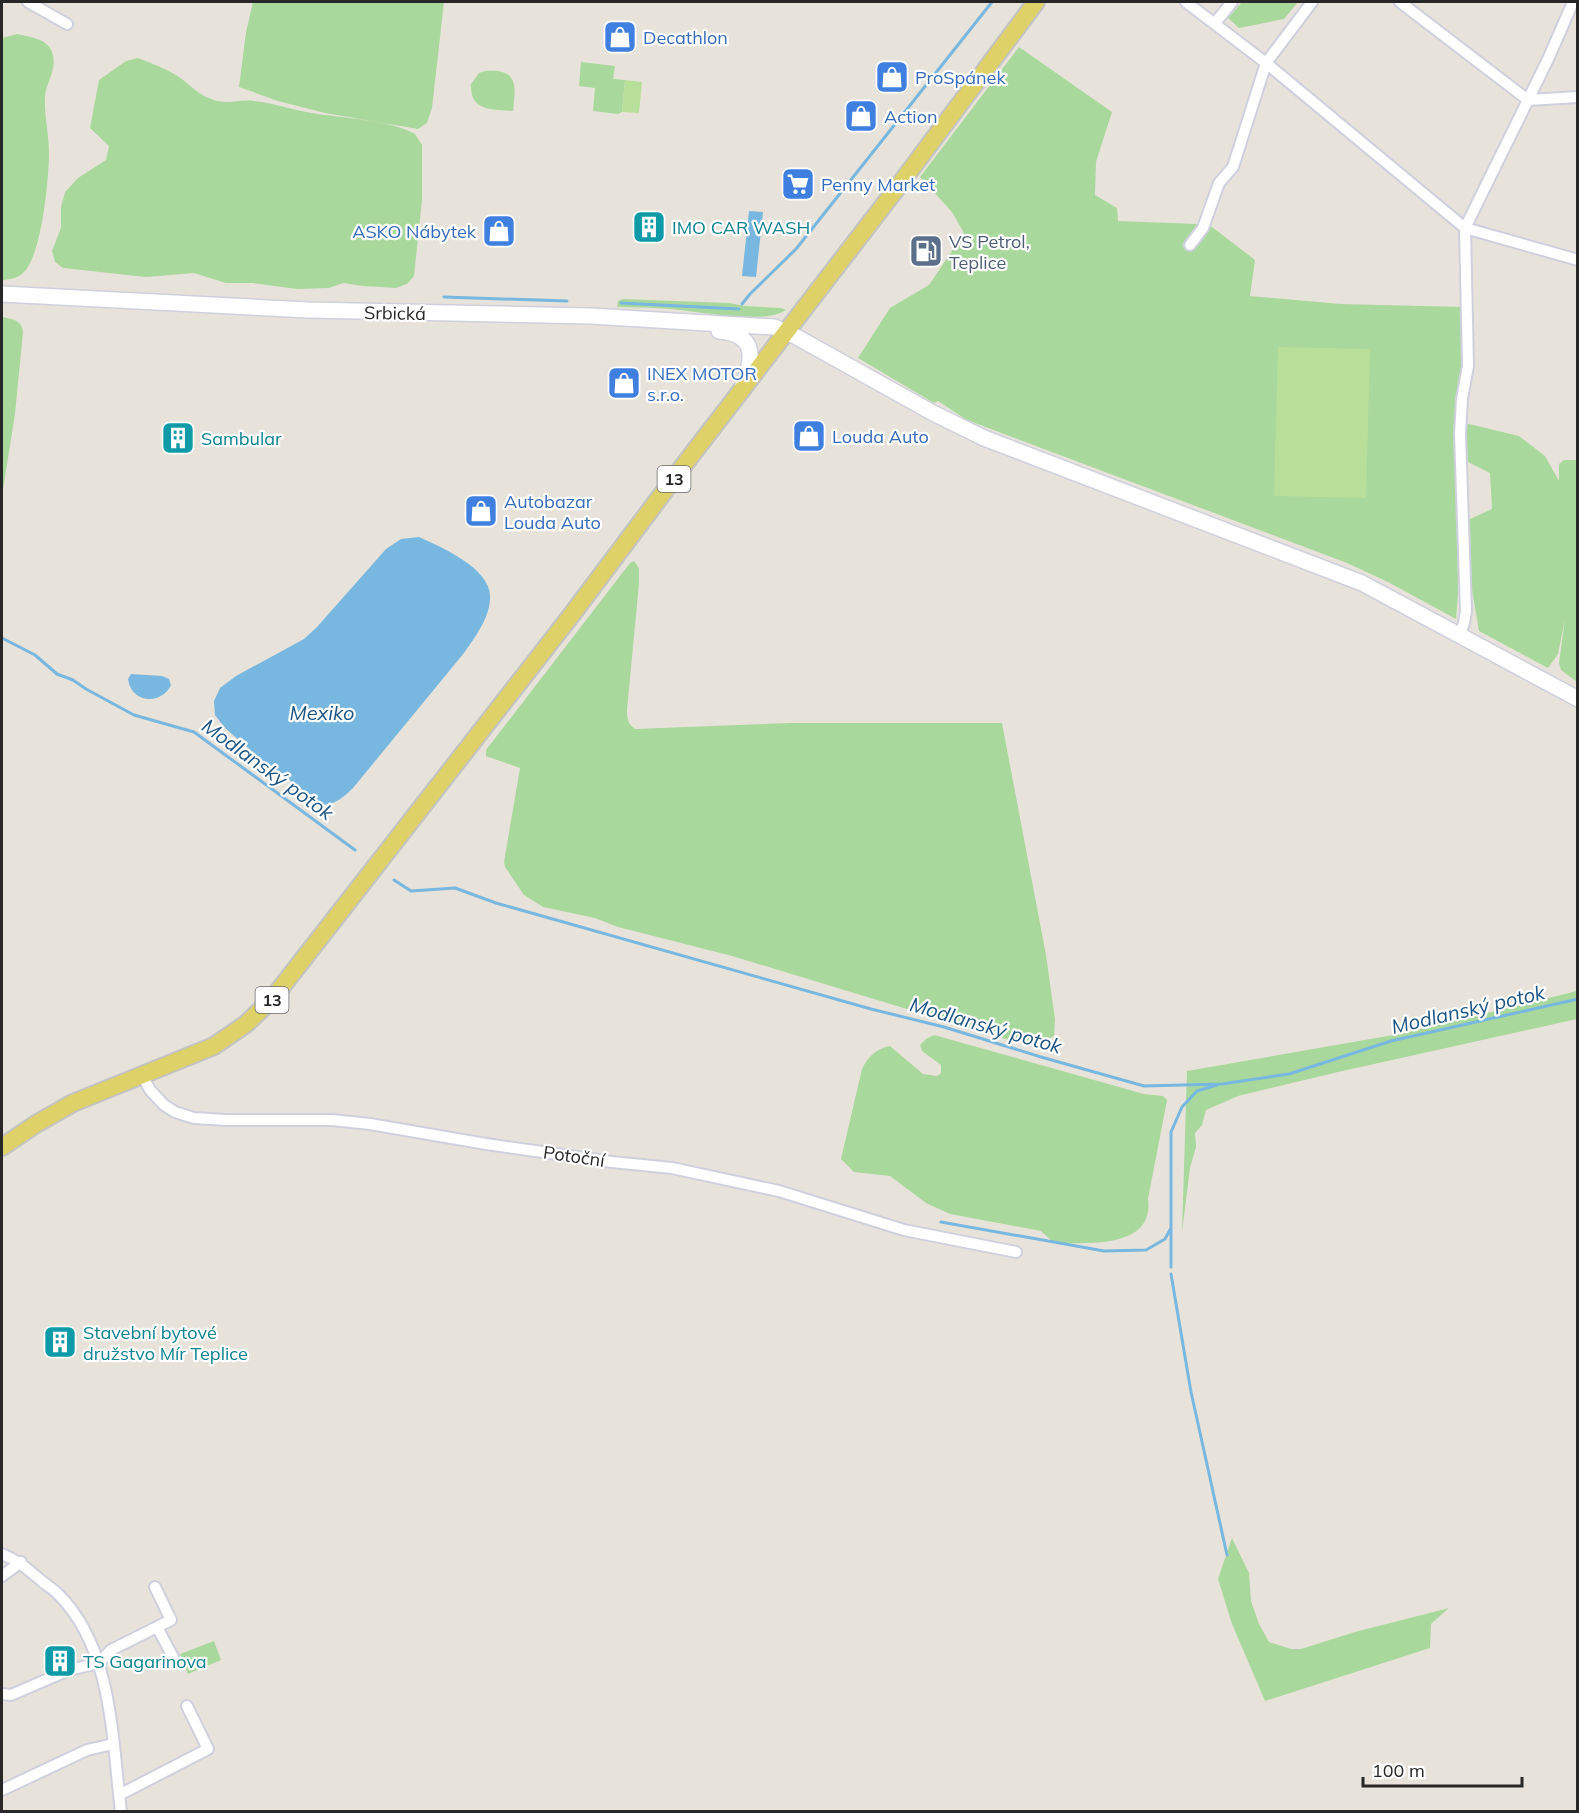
<svg xmlns="http://www.w3.org/2000/svg" width="1579" height="1813" font-family="Mulish,sans-serif">
<style>
.green{fill:#a9d89c}
.pitch{fill:#b8df99}
.water{fill:#78b7df}
.lines{fill:none;stroke-linecap:round;stroke-linejoin:round}
.stream{stroke:#78b7df;stroke-width:3}
.street-casing{stroke:#cfd0de;stroke-width:14}
.secondary-casing{stroke:#cfd0de;stroke-width:18}
.primary-casing{stroke:#c3c3c3;stroke-width:20}
.street{stroke:#fff;stroke-width:10}
.secondary{stroke:#fff;stroke-width:15}
.primary{stroke:#ded168;stroke-width:16}
.labels{text-anchor:middle;dominant-baseline:central;stroke-width:4.5;stroke-linejoin:round;paint-order:stroke}
.shield{fill:#fff;stroke:#686868;stroke-width:1.5}
.shield-label{font-size:16px;font-weight:bold;fill:#272727}
.shop-label{font-size:18px;fill:#366cbe;stroke:#fff;text-anchor:start}
.culture-label{font-size:18px;fill:#0d838f;stroke:#fff;text-anchor:start}
.service-label{font-size:18px;fill:#4e5e75;stroke:#fff;text-anchor:start}
.street-label{font-size:18px;fill:#272727;stroke:#fff}
.water-label{font-size:20px;font-style:italic;fill:#1c5485;stroke:#fff}
</style>
<rect width="100%" height="100%" fill="#e8e3da"/>
<path class="green" d="M 253,2 L 444,2 L 432,108 L 427,123 L 418,129 L 325,113 L 278,101 L 239,87 L 246,32 Z
M 1242,2 L 1298,2 L 1284,19 L 1239,28 L 1228,18 Z
M 17,34 C 29,37 47,38 52,52 C 58,70 46,81 45,97 C 44,115 49,134 49,152 C 49,178 42,256 23,273 C 18,278 9,280 2,280 L 2,38 Z
M 1019,47 L 1112,112 L 1096,162 L 1095,195 L 1117,208 L 1118,221 L 1197,224 L 1212,227 L 1255,260 L 1250,296 L 1341,304 L 1464,307 L 1463,366 L 1456,395 L 1458,594 L 1456,619 L 1388,582 L 1347,563 L 967,420 L 938,401 L 934,403 L 858,358 L 890,308 L 929,285 L 964,233 L 952,212 L 920,177 Z
M 138,58 C 151,63 164,68 176,75 C 192,85 197,96 218,101 C 230,104 242,99 254,101 C 274,103 293,110 312,113 C 341,118 391,120 415,134 L 422,145 L 422,200 L 414,276 L 407,284 L 396,288 L 363,286 L 343,283 L 329,288 L 297,289 L 252,283 L 226,283 L 194,273 L 146,277 L 63,268 L 55,262 L 52,251 L 61,228 L 61,207 L 65,192 L 78,178 L 106,160 L 109,146 L 90,128 L 99,80 L 126,61 Z
M 581,62 L 615,66 L 613,79 L 625,80 L 622,112 L 618,114 L 593,111 L 595,88 L 579,86 Z
M 485,71 C 518,69 516,84 513,111 C 492,109 470,112 471,84 L 479,73 Z
M 623,299 L 729,303 L 745,306 L 781,308 L 786,310 C 766,325 696,311 670,309 C 652,307 635,308 617,307 L 618,301 Z
M 2,317 C 12,319 22,320 23,332 L 15,414 L 2,496 Z
M 1465,423 L 1519,436 L 1545,456 L 1559,481 L 1559,464 L 1564,460 L 1577,460 L 1577,682 L 1561,670 L 1559,663 L 1565,619 L 1558,654 L 1548,668 L 1479,631 L 1471,584 L 1470,519 L 1492,509 L 1490,473 L 1468,462 Z
M 634,561 L 639,568 L 639,583 L 627,710 C 627,719 628,724 635,729 L 790,723 L 1002,723 L 1046,955 L 1055,1019 L 1054,1036 C 1041,1044 1027,1043 1012,1041 L 732,956 L 618,927 L 595,918 L 543,907 L 524,895 L 505,867 L 504,862 L 520,768 L 486,756 L 486,750 L 630,563 Z
M 1577,991 L 1577,1019 L 1338,1072 L 1238,1096 L 1206,1110 L 1202,1125 L 1195,1133 L 1196,1147 L 1190,1168 L 1182,1232 L 1187,1071 L 1405,1033 Z
M 934,1035 L 1144,1094 L 1163,1096 L 1167,1100 L 1148,1199 C 1153,1236 1117,1242 1088,1243 C 1077,1243 1066,1244 1054,1243 L 1041,1231 L 950,1214 L 926,1203 L 890,1176 L 854,1172 L 841,1159 L 862,1069 C 868,1057 875,1049 890,1046 L 923,1074 L 937,1076 L 941,1073 L 941,1065 L 922,1051 L 920,1045 L 926,1039 Z
M 1232,1538 L 1249,1573 L 1251,1601 L 1259,1624 L 1269,1642 L 1291,1649 L 1301,1649 L 1355,1632 L 1449,1608 L 1431,1624 L 1430,1648 L 1265,1701 L 1232,1624 L 1218,1579 Z
M 214,1641 L 221,1660 L 188,1674 L 180,1654 Z"/>
<path class="pitch" d="M 625,80 L 642,82 L 639,113 L 622,112 Z
M 1278,347 L 1370,349 L 1366,498 L 1274,496 Z"/>
<path class="water" d="M 749,211 L 763,212 L 756,277 L 742,276 Z
M 419,537 C 441,547 493,569 490,599 C 489,619 475,637 464,653 L 353,788 C 344,797 336,804 323,805 L 261,759 L 225,728 L 215,715 L 214,701 L 220,688 L 236,676 L 304,639 L 317,627 L 386,549 L 401,539 Z
M 131,674 L 162,676 L 169,679 L 171,685 C 161,706 131,703 128,679 Z"/>
<g class="lines">
<path class="stream" d="M 444,297 L 567,301
M 621,303 L 739,309
M 742,304 L 750,294 L 796,249 L 992,2
M 2,638 L 35,655 L 57,674 L 73,680 L 86,689 L 134,715 L 194,732 L 355,850
M 394,880 L 411,891 L 455,888 L 496,903 L 871,1009 L 944,1027 L 1041,1057 L 1144,1086 L 1222,1084 L 1289,1074 L 1391,1041 L 1578,999
M 941,1222 L 1104,1251 L 1146,1250 L 1165,1239 L 1171,1228
M 1171,1267 L 1171,1132 L 1182,1107 L 1197,1091 L 1217,1085
M 1171,1274 L 1191,1392 L 1227,1555"/>
<defs>
<path id="street" d="M 28,2 L 67,24
M 1186,2 L 1266,63 L 1465,228 L 1578,260
M 1400,2 L 1528,100 L 1465,228 L 1468,366 L 1462,399 L 1460,434 L 1466,611 L 1464,623 L 1459,637
M 1573,2 L 1549,57 L 1528,100 L 1578,97
M 1215,23 L 1232,2
M 1190,245 L 1203,228 L 1219,183 L 1233,167 L 1266,63 L 1312,2
M 142,1075 L 150,1090 L 164,1105 L 175,1112 L 194,1118 L 226,1120 L 332,1120 L 370,1124 L 486,1144 L 612,1162 L 672,1168 L 779,1191 L 904,1230 L 1016,1252
M 2,1554 C 21,1562 27,1569 43,1582 C 48,1586 53,1589 58,1594 C 113,1648 112,1740 121,1812
M 2,1576 L 21,1562
M 155,1587 L 171,1620 L 157,1627
M 2,1694 L 11,1695 L 69,1670 L 99,1663 L 111,1650 L 157,1627 L 173,1657
M 2,1790 L 87,1750 L 113,1744
M 119,1795 L 208,1749 L 187,1706"/>
<path id="secondary" d="M 2,294 L 308,310 L 591,316 L 774,327 L 795,336 L 933,413 L 984,438 L 1362,583 L 1578,699
M 719,331 C 755,334 755,356 743,384"/>
<path id="primary" d="M 2,1147 L 36,1124 L 73,1103 L 214,1046 L 246,1024 L 273,998 L 573,613 L 687,461 L 900,184 L 1036,2"/>
</defs>
<use href="#street" class="street-casing"/>
<use href="#secondary" class="secondary-casing"/>
<use href="#primary" class="primary-casing"/>
<use href="#street" class="street"/>
<use href="#secondary" class="secondary"/>
<use href="#primary" class="primary"/>
</g>
<defs>
<symbol id="shop-square" viewBox="-11 -11 22 22"><rect x="-9" y="-9" width="18" height="18" rx="4" fill="#3f7fe0" stroke="#fff"/><path d="M-5-2.5h2.3a2.7 3.5 0 0 1 5.4 0H5L5.5 6h-11ZM-1.5-2.5h3a1.5 2.3 0 0 0-3 0Z" fill="#fff"/></symbol>
<symbol id="supermarket-square" viewBox="-11 -11 22 22"><rect x="-9" y="-9" width="18" height="18" rx="4" fill="#3f7fe0" stroke="#fff"/><path d="M-6-5.5h2.5l.6 2H6L4.5 2H-2.5L-4.4-4H-6ZM-1.5 3.2a1.3 1.3 0 1 0 .1 0ZM3 3.2a1.3 1.3 0 1 0 .1 0Z" fill="#fff"/></symbol>
<symbol id="building-square" viewBox="-11 -11 22 22"><rect x="-9" y="-9" width="18" height="18" rx="4" fill="#0f9aa8" stroke="#fff"/><path d="M-4-6H4V6H1V3H-1V6H-4ZM-2.5-4.3h1.7v1.8h-1.7ZM.8-4.3h1.7v1.8H.8ZM-2.5-1h1.7V.8h-1.7ZM.8-1h1.7V.8H.8Z" fill="#fff"/></symbol>
<symbol id="fuel-square" viewBox="-11 -11 22 22"><rect x="-9" y="-9" width="18" height="18" rx="4" fill="#5c6f8a" stroke="#fff"/><path d="M-5.5-6h7V0h2V4h1.3V-2.5L3-4.5l.8-.8L6-3V5H2.5V1h-1V6h-7ZM-4.2-4.7v3.2H.2V-4.7Z" fill="#fff"/></symbol>
</defs>
<g fill-rule="evenodd">
<use href="#shop-square" x="601" y="18" width="38" height="38"/>
<use href="#shop-square" x="873" y="58" width="38" height="38"/>
<use href="#shop-square" x="842" y="97" width="38" height="38"/>
<use href="#supermarket-square" x="779" y="165" width="38" height="38"/>
<use href="#building-square" x="630" y="208" width="38" height="38"/>
<use href="#shop-square" x="480" y="212" width="38" height="38"/>
<use href="#fuel-square" x="907" y="232" width="38" height="38"/>
<use href="#shop-square" x="605" y="364" width="38" height="38"/>
<use href="#shop-square" x="790" y="417" width="38" height="38"/>
<use href="#building-square" x="159" y="419" width="38" height="38"/>
<use href="#shop-square" x="462" y="492" width="38" height="38"/>
<use href="#building-square" x="41" y="1323" width="38" height="38"/>
<use href="#building-square" x="41" y="1642" width="38" height="38"/>
</g>
<g class="labels">
<g class="shield">
<rect x="657.5" y="466" width="33" height="26" rx="4.5"/>
<rect x="255.5" y="987" width="33" height="26" rx="4.5"/>
</g>
<g class="shield-label">
<text x="674" y="479">13</text>
<text x="272" y="1000">13</text>
</g>
<g class="shop-label">
<text x="643" y="37">Decathlon</text>
<text x="915" y="77">ProSpánek</text>
<text x="884" y="116">Action</text>
<text x="821" y="184">Penny Market</text>
<text x="476" y="231" text-anchor="end">ASKO Nábytek</text>
<text x="647" y="373">INEX MOTOR<tspan x="647" dy="21">s.r.o.</tspan></text>
<text x="832" y="436">Louda Auto</text>
<text x="504" y="501">Autobazar<tspan x="504" dy="21">Louda Auto</tspan></text>
</g>
<g class="culture-label">
<text x="672" y="227">IMO CAR WASH</text>
<text x="201" y="438">Sambular</text>
<text x="83" y="1332">Stavební bytové<tspan x="83" dy="21">družstvo Mír Teplice</tspan></text>
<text x="83" y="1661">TS Gagarinova</text>
</g>
<g class="service-label">
<text x="949" y="241">VS Petrol,<tspan x="949" dy="21">Teplice</tspan></text>
</g>
<g class="street-label">
<text transform="translate(395 313) rotate(1)">Srbická</text>
<text transform="translate(574 1156) rotate(8)">Potoční</text>
</g>
<g class="water-label">
<text x="322" y="712">Mexiko</text>
<text transform="translate(268 769) rotate(36)">Modlanský potok</text>
<text transform="translate(1468 1009) rotate(-13)">Modlanský potok</text>
<text transform="translate(986 1025) rotate(16)">Modlanský potok</text>
</g>
</g>
<rect width="1579" height="1813" fill="none" stroke="#272727" stroke-width="6"/>
<path d="M1363 1777v9h159v-9" fill="none" stroke="#272727" stroke-width="3"/>
<text x="1372" y="1777" font-size="18" fill="#272727" stroke="#ffffff" stroke-width="4.5" paint-order="stroke">100 m</text>
</svg>
